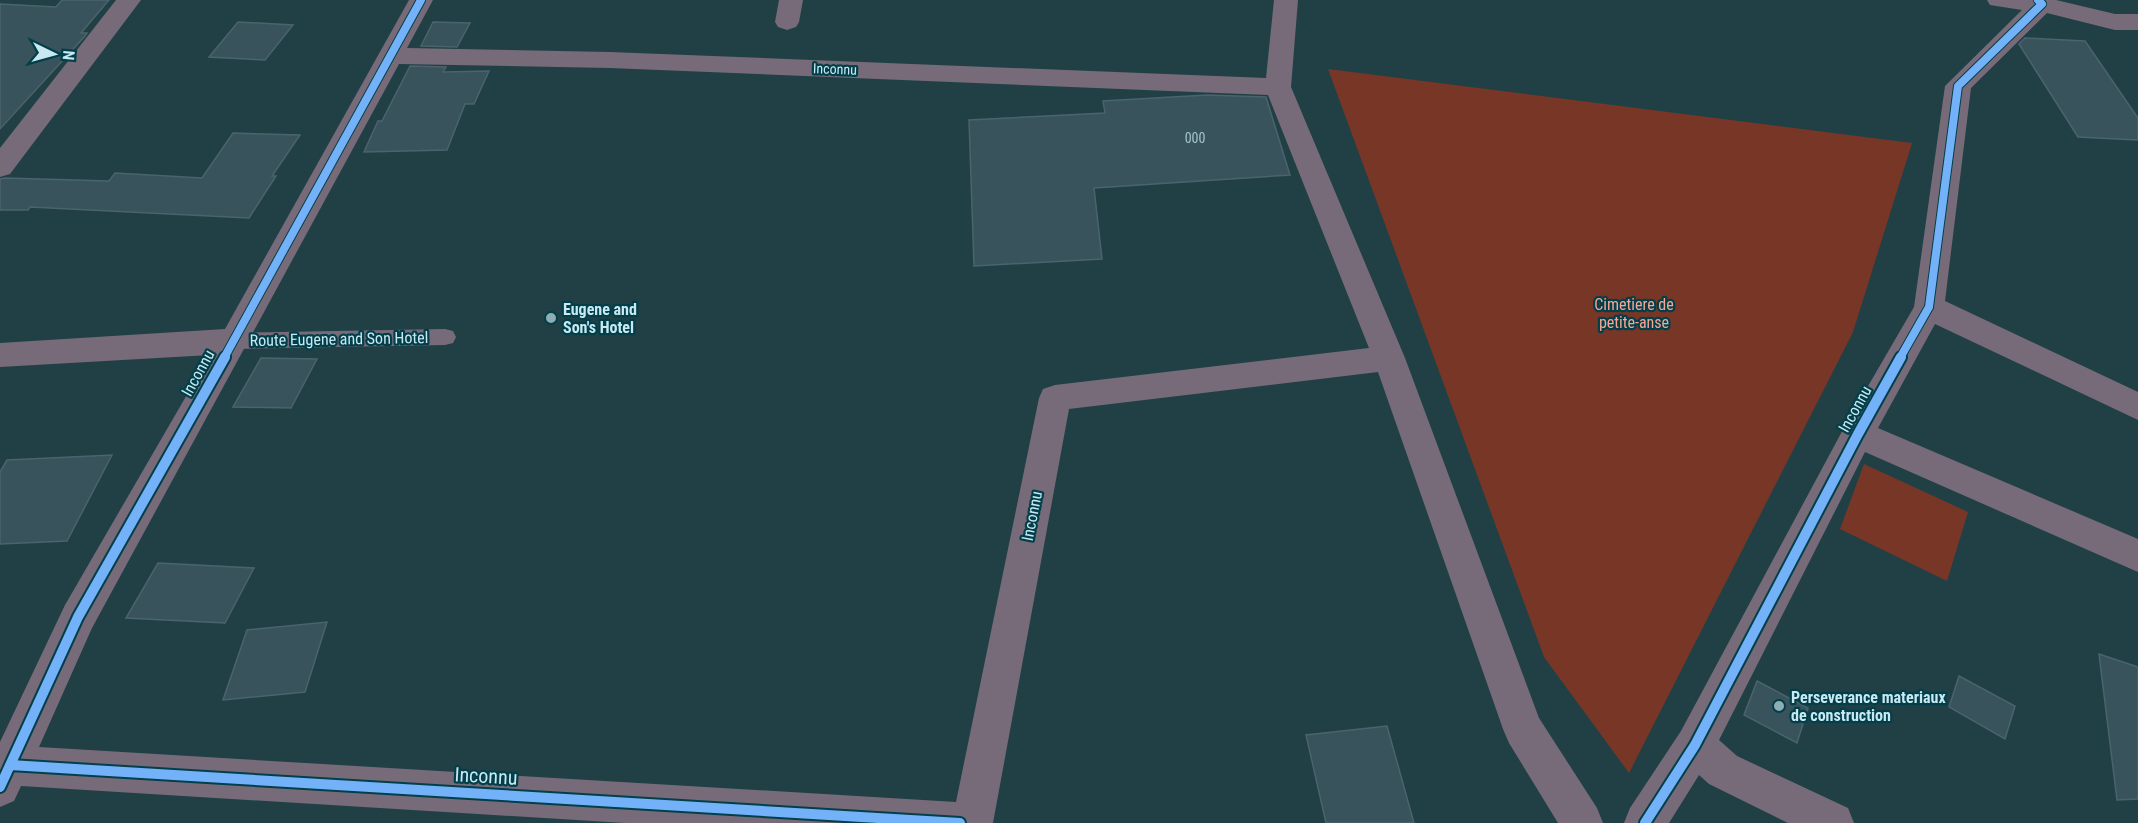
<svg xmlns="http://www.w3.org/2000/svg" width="2138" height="823" font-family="'Roboto Condensed',sans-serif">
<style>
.green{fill:#783627}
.building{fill:#38535c;stroke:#4b636c;stroke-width:1.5}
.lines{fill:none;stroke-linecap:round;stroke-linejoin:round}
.lane{fill:#776b79;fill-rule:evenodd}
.street{fill:#776b79;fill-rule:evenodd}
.cycleway-far1-casing{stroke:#023f4a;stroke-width:10}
.cycleway-casing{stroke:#023f4a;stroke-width:14}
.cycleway-far1{stroke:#73b2f8;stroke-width:8}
.cycleway{stroke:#73b2f8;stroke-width:10}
.poi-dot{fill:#8eaeb6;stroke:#023f4a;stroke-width:2}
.labels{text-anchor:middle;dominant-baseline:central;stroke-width:4.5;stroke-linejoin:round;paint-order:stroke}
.far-street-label{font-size:14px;fill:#c8e9f2;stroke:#023f4a}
.number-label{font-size:14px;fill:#a4c4cc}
.park-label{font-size:16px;fill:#f9a692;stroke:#023f4a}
.poi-label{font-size:16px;font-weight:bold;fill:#c8e9f2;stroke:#023f4a;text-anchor:start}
.street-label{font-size:16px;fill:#c8e9f2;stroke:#023f4a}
.near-street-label{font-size:20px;fill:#c8e9f2;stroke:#023f4a}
</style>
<rect width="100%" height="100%" fill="#214046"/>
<path class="green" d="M 1328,69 L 1912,143 L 1853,332 L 1629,773 L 1544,657 Z
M 1864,464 L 1968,512 L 1947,581 L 1840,529 Z"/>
<path class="building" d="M 62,0 L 109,0 L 81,33 L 87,33 L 85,36 L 0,129 L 0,4 L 56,7 Z
M 238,22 L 293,25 L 265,60 L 209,57 Z
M 433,22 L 470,23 L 457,47 L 421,46 Z
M 2025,38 L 2085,41 L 2138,118 L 2138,140 L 2078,137 L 2019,44 Z
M 410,66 L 446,67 L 443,72 L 489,71 L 474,104 L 465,104 L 447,150 L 364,152 L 378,121 L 382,121 Z
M 1207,95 L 1266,97 L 1290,175 L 1094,188 L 1102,259 L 974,266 L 969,120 L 1105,113 L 1103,101 Z
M 233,133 L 300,135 L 272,176 L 276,176 L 249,218 L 30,207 L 28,210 L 0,210 L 0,179 L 5,178 L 109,181 L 115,173 L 202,178 Z
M 261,358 L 317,359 L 291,408 L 233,407 Z
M 112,455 L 67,541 L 0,544 L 0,472 L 7,460 Z
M 158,563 L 254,568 L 225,623 L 126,618 Z
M 327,622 L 305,692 L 223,700 L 247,630 Z
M 2099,654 L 2138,667 L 2138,799 L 2117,800 Z
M 1959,676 L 2015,706 L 2005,739 L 1949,707 Z
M 1757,681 L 1808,708 L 1797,743 L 1744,715 Z
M 1387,726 L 1414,823 L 1326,823 L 1306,735 Z"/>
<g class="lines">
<path class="lane" d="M 445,329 L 453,331 L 456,337 L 453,343 L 445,345 L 234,349 L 226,347 L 223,341 L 226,335 L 234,333 Z"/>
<path class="street" d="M 116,0 L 141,0 L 10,174 L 0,177 L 0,148 Z
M 409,0 L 433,0 L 407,48 L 610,52 L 1266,78 L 1274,0 L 1298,0 L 1291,87 L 1405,358 L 1539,718 L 1597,808 L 1603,823 L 1558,823 L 1509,743 L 1503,729 L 1378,372 L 1069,409 L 993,823 L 625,823 L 21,786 L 14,801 L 0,807 L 0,742 L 65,605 L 210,355 L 0,367 L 0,343 L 225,329 ZM 399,64 L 610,68 L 1268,95 L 1369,348 L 1055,385 L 1043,389 L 1039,398 L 956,802 L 39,747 L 92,628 Z
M 779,0 L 803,0 L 799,22 L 796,27 L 787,30 L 778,27 L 775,22 Z
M 1987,0 L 2056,0 L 2115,14 L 2138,14 L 2138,30 L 2115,30 L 2047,13 L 1971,88 L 1945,301 L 2138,392 L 2138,420 L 1935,324 L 1878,428 L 2138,539 L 2138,572 L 1865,452 L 1719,740 L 1737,756 L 1848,808 L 1854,823 L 1788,823 L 1709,784 L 1699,775 L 1669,823 L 1624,823 L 1630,808 L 1681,731 L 1846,424 L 1914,307 L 1945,86 L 2022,10 L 1990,5 Z"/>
<defs>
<path id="cycleway-far1" d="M 224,358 L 421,0
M 1900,358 L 1929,307 L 1958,86 L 2042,4 L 2038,0"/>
<path id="cycleway" d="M 10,765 L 960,823
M 0,787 L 78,617 L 225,357
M 1645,823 L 1695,745 L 1858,434 L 1901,357"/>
</defs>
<use href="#cycleway-far1" class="cycleway-far1-casing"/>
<use href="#cycleway" class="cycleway-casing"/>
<use href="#cycleway-far1" class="cycleway-far1"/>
<use href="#cycleway" class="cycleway"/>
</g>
<g class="poi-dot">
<circle cx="551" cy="318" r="6"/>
<circle cx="1779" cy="706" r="6"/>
</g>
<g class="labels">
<g class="far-street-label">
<text transform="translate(835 69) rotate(2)">Inconnu</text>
</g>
<g class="number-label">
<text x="1195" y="138">000</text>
</g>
<g class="park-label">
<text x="1634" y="304">Cimetiere de<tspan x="1634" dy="18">petite-anse</tspan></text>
</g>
<g class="poi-label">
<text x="563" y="309">Eugene and<tspan x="563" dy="18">Son's Hotel</tspan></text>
<text x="1791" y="697">Perseverance materiaux<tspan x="1791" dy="18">de construction</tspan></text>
</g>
<g class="street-label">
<text transform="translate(339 339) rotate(-1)">Route Eugene and Son Hotel</text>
<text transform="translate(198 373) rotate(-61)">Inconnu</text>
<text transform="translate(1855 409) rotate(-61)">Inconnu</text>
<text transform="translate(1032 516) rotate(-79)">Inconnu</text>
</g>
<g class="near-street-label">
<text transform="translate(486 776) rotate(3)">Inconnu</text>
</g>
</g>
<g transform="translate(54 54) rotate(95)" stroke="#023f4a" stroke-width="4.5" paint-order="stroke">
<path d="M0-4.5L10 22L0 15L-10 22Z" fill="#c8e9f2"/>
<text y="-9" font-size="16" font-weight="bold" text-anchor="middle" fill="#c8e9f2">N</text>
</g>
</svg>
